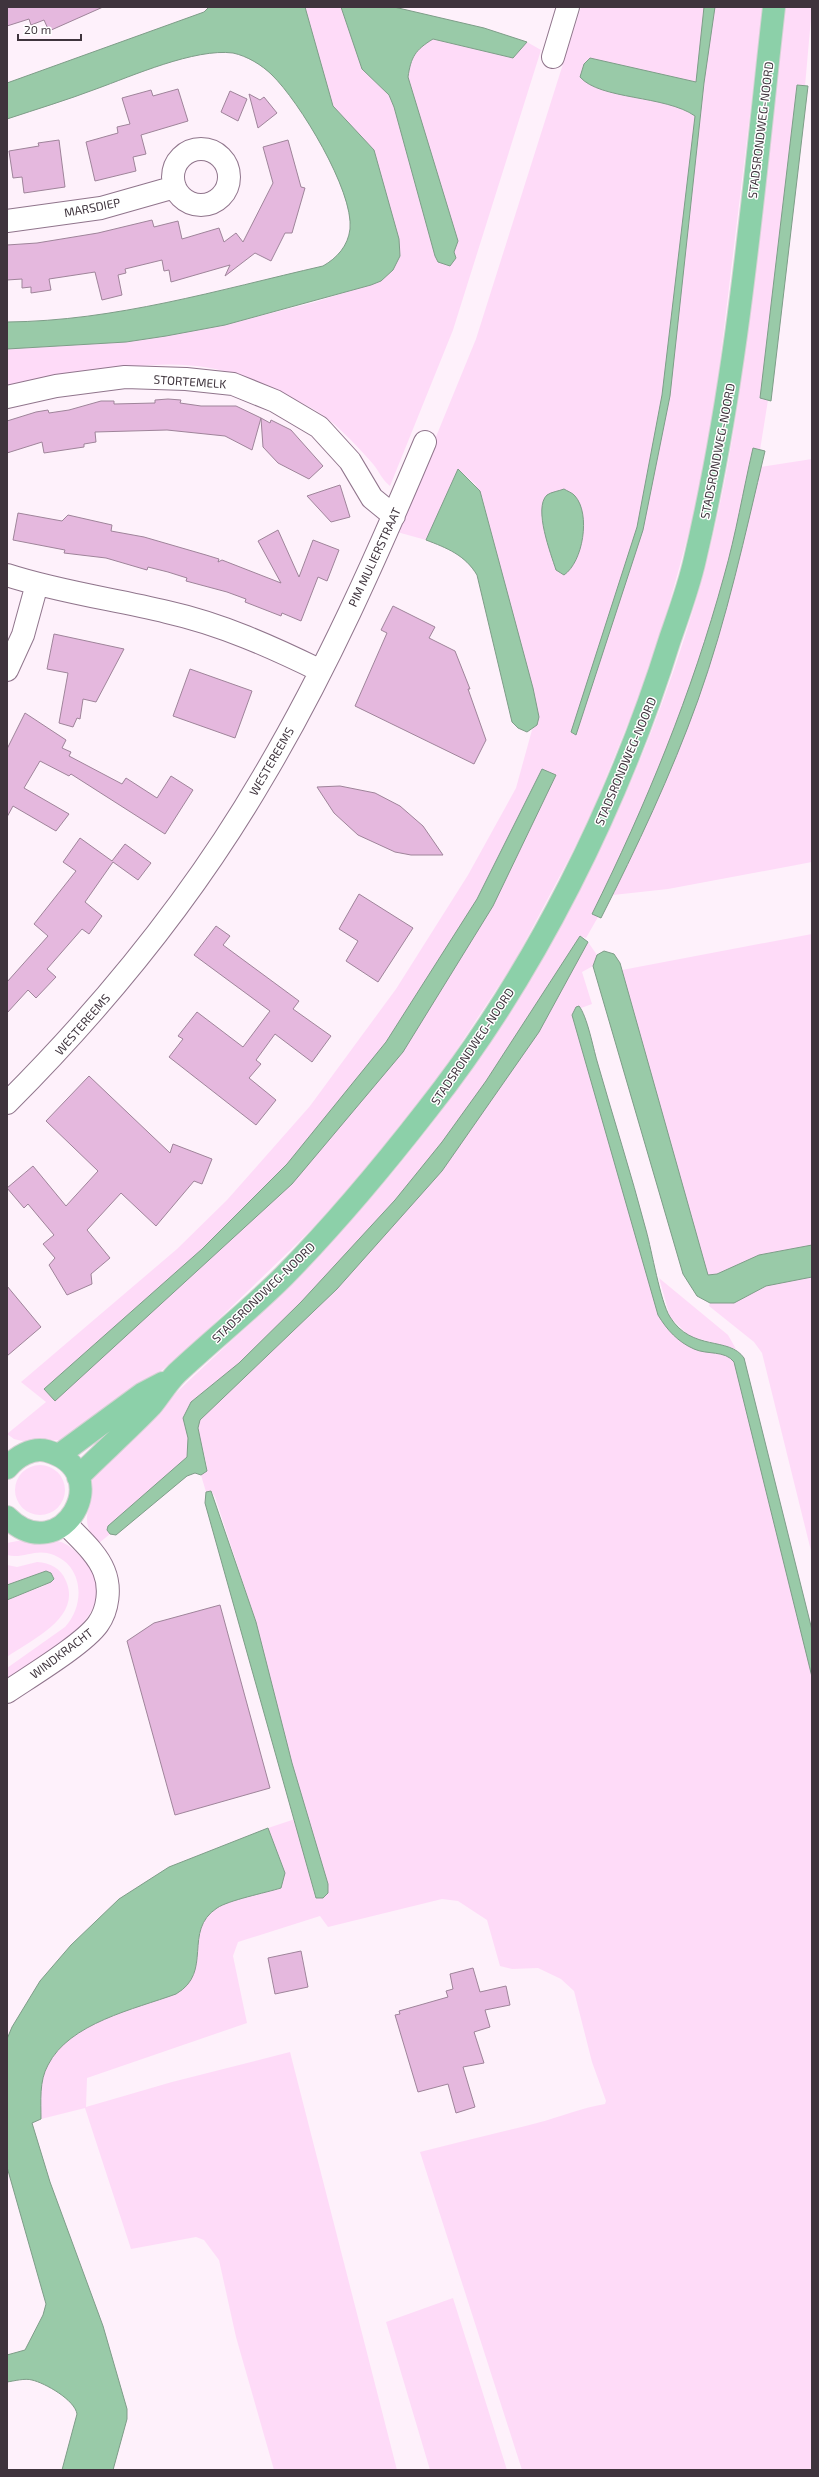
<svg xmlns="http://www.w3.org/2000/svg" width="819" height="2477" font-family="'Exo 2',sans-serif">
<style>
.green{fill:#fedbf8;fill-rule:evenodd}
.water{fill:#99caa8;stroke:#7e9d88}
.building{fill:#e5b8de;stroke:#9f849a}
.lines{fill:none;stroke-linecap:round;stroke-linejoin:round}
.minor-casing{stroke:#90758c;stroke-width:24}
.major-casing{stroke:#d5d2d4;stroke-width:24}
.minor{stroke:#fff;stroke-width:22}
.major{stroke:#8cd0a9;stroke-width:22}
.labels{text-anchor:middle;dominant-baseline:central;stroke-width:3;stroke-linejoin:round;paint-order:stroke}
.street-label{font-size:12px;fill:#3f343d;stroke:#fff}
</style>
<rect width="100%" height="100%" fill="#fef1fb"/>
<path class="green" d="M 305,7 L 341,7 L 362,69 L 389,95 L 394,107 L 435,256 L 438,262 L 456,258 L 454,252 L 458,241 L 408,77 C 412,57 415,50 433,39 L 513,58 L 527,42 L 541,50 L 453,330 L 390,486 C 382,480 379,471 373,464 C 359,448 345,433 328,419 C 313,407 295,400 278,391 C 179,342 107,371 7,396 L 7,349 L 126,342 L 225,325 L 315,302 L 381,281 L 393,270 L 339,113 L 333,106 Z
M 581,7 L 763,7 L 715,403 L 694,514 L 663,627 L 640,694 L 595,805 L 572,853 L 515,961 L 439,1077 L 357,1179 L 311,1230 L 193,1344 L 135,1393 L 61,1440 L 22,1441 L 14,1439 L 7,1434 L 46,1402 L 21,1382 L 177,1249 L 227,1200 L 310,1106 L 396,989 L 468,875 L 516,788 L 532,730 L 539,717 L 483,500 L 475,484 L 458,469 L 426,540 L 397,532 L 476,339 ZM 612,63 L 696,82 L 701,119 L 673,105 L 621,94 ZM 581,508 L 581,545 L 549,543 L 541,517 Z
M 785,7 L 812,7 L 805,86 L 797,85 L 760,398 L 768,400 L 760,450 L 753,449 C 743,491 736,534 724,576 C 692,693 646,805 593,914 L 598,917 L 586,938 L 580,936 L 486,1081 L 442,1142 L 395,1200 L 301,1302 L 239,1363 L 191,1402 L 183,1418 L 188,1438 L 187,1457 L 107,1530 L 110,1534 L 99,1543 C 81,1523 88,1519 90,1495 C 91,1490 90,1482 92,1478 C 98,1466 114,1455 123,1446 C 157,1410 194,1376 230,1342 C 306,1272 376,1197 438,1115 C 582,923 689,689 730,452 C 755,305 767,155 785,7 Z
M 812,459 L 812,862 L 668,889 L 613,895 L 642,835 L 698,699 L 730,596 L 761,467 Z
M 812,934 L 812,1245 L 760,1255 L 717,1274 L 708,1275 L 622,970 Z
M 588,942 L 597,955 L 593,966 L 582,972 L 592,1004 L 581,1008 L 579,1006 L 572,1015 L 658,1315 C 667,1330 678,1342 694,1349 C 707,1355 725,1350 734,1362 L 812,1677 L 812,2470 L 522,2470 L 420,2152 C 459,2142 498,2133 537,2123 C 560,2117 581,2108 605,2104 L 606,2101 L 592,2062 L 574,1991 L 561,1979 L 538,1968 L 512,1969 L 500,1966 L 487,1920 L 458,1901 L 442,1899 L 328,1927 L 320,1916 L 238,1942 L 233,1956 L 247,2023 L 87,2078 L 86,2107 L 172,2082 L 290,2052 L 397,2470 L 274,2470 L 236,2337 L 219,2260 L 204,2240 L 196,2237 L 131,2249 L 85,2108 L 41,2119 C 41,2101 39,2081 48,2065 C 69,2023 135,2009 176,1994 C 214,1972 182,1930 217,1908 C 228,1901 266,1892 281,1888 L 285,1873 L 268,1828 L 295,1819 L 315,1897 L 328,1893 L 328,1884 L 292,1763 L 256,1622 L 215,1497 L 211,1491 L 206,1492 L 201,1475 L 207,1471 C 207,1454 195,1437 200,1420 L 337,1289 L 442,1171 L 539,1032 Z
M 812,1277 L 812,1555 L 762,1353 L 754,1342 L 709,1306 L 710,1303 L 734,1303 L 766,1286 Z
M 659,1278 L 728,1335 L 736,1349 L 689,1336 L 670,1317 Z
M15 1490a25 25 0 1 1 50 0a25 25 0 1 1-50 0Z
M 23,1540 C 57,1540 64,1536 87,1564 C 127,1614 40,1657 7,1680 L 7,1668 L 65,1627 C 87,1603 83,1561 47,1553 C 33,1550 21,1559 7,1555 L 7,1543 Z
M 37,1562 C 50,1563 61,1568 66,1581 C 82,1618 31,1640 7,1657 L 7,1600 L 44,1586 L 46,1571 L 7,1585 L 7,1565 L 17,1567 Z
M 453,2298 L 507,2470 L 430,2470 L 386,2322 Z"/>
<path class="water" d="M 209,7 L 305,7 L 333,106 L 374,150 L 399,239 L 400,256 L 393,270 L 381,281 L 371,285 L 225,325 L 166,336 L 126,342 L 7,349 L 7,322 C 115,321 218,290 323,266 C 337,258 348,246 350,229 C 354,191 299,101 272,75 C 262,65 247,56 233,53 C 195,48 132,76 96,89 C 67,100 37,109 7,119 L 7,83 L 204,12 Z
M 341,7 L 394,7 L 484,28 L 527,42 L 513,58 L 433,39 C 415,50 411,57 408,77 L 458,241 L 454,252 L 456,258 L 450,266 L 438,262 L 435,256 L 394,107 L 389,95 L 362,69 Z
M 704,7 L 715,7 L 704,83 L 670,396 L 643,530 L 576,735 L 571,732 L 637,527 L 662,395 L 695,116 C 665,95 600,100 580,77 L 584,64 L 590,58 L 696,82 Z
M 797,85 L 808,86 L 771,401 L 760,398 Z
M 753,448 L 765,451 C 745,535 727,619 698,700 C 671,775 637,847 601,918 L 592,914 C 646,805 692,693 724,576 C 736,534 743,491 753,448 Z
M 458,469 L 480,491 L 533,688 L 539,717 L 537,725 L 527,732 L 518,728 L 512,722 L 477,575 C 465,555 447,548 426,540 Z
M 564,489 C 567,491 573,493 575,496 C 591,514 583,562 564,575 L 556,570 C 551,554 533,508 547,495 C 551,492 559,491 564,489 Z
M 542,769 L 556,775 L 493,906 L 403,1052 L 292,1184 L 55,1401 L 44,1389 L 202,1249 L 287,1164 L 386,1042 L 477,899 Z
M 580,936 L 588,942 L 539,1032 L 442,1171 L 337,1289 L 200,1420 L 198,1428 L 207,1471 L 201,1475 L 195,1473 L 187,1476 L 116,1535 L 110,1534 L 107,1530 L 108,1526 L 187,1457 L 188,1438 L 183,1418 L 191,1402 L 239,1363 L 301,1302 L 395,1200 L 442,1142 L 486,1081 Z
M 604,951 L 614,954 L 620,963 L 708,1275 L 717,1274 L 759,1255 L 812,1245 L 812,1277 L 766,1286 L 734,1303 L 710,1303 L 697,1296 L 683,1274 L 593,966 L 597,955 Z
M 579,1006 C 587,1016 593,1047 597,1061 C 613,1117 631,1173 646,1230 C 652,1251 660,1301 670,1317 C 692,1352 729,1336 744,1358 L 812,1630 L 812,1677 L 734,1362 C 725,1350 707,1355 694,1349 C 678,1342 667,1330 658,1315 L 572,1015 L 576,1007 Z
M 211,1491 L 256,1622 L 292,1763 L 328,1884 L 328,1893 L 323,1898 L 316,1898 L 205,1503 L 206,1492 Z
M 46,1571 L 51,1573 L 54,1579 L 51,1582 L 7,1600 L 7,1585 Z
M 268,1828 L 285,1873 L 281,1888 C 265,1893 229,1900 217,1908 C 182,1931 214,1972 176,1994 C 135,2009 69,2023 48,2065 C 39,2081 41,2101 41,2119 L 32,2123 L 50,2182 L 103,2326 L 127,2409 L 127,2419 L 113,2470 L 62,2470 L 77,2414 C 75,2400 45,2383 32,2380 C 25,2378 14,2381 7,2382 L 7,2355 L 25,2350 L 43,2315 L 46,2304 L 7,2167 L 7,2039 L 12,2027 L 40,1981 L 71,1945 L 119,1899 L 169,1867 Z"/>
<path class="building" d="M 7,7 L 103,7 L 49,31 L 44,20 L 31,25 L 29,19 L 7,26 Z
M 178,89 L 188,121 L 141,135 L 146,154 L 133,157 L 136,171 L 95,181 L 86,142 L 118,133 L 117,127 L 130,124 L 122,98 L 151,90 L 153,96 Z
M 230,91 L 247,99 L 238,121 L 221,112 Z
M 249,94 L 260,100 L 264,97 L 277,113 L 258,128 Z
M 59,140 L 65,187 L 24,193 L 22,177 L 13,178 L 9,151 L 39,146 L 38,143 Z
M 288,140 L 301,187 L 305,188 L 292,233 L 285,233 L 271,261 L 255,253 L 225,276 L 230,265 L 171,282 L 169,270 L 164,271 L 162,260 L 125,269 L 126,273 L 118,275 L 122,295 L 102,300 L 95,272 L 49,279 L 51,290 L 31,293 L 31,287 L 22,288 L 22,279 L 7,280 L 7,245 L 37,243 L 98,233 L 152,220 L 154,227 L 178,221 L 182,239 L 219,228 L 224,242 L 236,233 L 243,242 L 273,183 L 263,147 Z
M 168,399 L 181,400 L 180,403 L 201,406 L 236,406 L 261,418 L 252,450 L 225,436 L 167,430 L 95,432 L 96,442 L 84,444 L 84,447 L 44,453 L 42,442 L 7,453 L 7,421 L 36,412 L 48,410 L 49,413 L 69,410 L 101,401 L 114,401 L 114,404 L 155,403 L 155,400 Z
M 261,418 L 270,423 L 271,420 L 291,430 L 323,466 L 309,479 L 278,463 L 263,447 Z
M 340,485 L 350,517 L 331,522 L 307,496 Z
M 18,513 L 62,521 L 68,515 L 112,525 L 111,531 L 144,537 L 206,555 L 219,559 L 218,562 L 222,560 L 281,583 L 258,541 L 278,530 L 299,577 L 313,540 L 339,550 L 327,581 L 318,577 L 301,621 L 282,613 L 281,616 L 245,602 L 246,599 L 227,592 L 186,581 L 187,578 L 168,572 L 148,567 L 147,570 L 106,558 L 64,553 L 65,550 L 13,540 Z
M 393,606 L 435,627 L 429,638 L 455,651 L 470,689 L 468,689 L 486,740 L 474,764 L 355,706 L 387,633 L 381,630 Z
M 54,634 L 124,649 L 96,702 L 83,699 L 80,719 L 77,718 L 73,727 L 59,723 L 68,673 L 47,669 Z
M 190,669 L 252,691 L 235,738 L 173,716 Z
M 25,713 L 66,740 L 62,748 L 71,752 L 69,756 L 122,784 L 126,778 L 157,798 L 171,776 L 193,790 L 165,834 L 71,774 L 69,776 L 40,761 L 24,788 L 69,814 L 56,831 L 13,806 L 7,817 L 7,749 Z
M 340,786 L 375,793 L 400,806 L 423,826 L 443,855 L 411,855 L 395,852 L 358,835 L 334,813 L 317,787 Z
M 80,838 L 112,861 L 125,844 L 151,863 L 138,880 L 113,862 L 85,902 L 102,916 L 89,934 L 82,929 L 47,969 L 56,977 L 36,998 L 28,990 L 7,1013 L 7,982 L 48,936 L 34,924 L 76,871 L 63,862 Z
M 359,894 L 413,928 L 378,982 L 346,961 L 358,941 L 339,929 Z
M 216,926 L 230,936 L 223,945 L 299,1001 L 293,1009 L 331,1036 L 312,1062 L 275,1034 L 256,1060 L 261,1064 L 249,1078 L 276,1100 L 256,1125 L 169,1057 L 183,1039 L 178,1036 L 197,1012 L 243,1047 L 270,1011 L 194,955 Z
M 89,1076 L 170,1153 L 173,1144 L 212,1159 L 202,1184 L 194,1181 L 156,1226 L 121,1193 L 87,1230 L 110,1258 L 91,1274 L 92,1284 L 67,1295 L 49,1265 L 55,1258 L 43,1244 L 54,1235 L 28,1204 L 24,1208 L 7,1188 L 33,1166 L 66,1206 L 98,1171 L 46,1121 Z
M 7,1286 L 41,1327 L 7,1356 Z
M 220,1605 L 270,1788 L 175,1815 L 127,1641 L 154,1623 Z
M 301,1951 L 308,1987 L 275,1994 L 268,1958 Z
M 473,1968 L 480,1992 L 506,1986 L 510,2005 L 485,2010 L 490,2027 L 474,2032 L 484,2063 L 463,2067 L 475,2107 L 456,2113 L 448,2084 L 418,2092 L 395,2015 L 400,2014 L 399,2011 L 448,1997 L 446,1991 L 453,1989 L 450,1974 Z"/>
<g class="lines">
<defs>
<path id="minor" d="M 553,57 L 568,7
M173 177a28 28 0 1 1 56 0a28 28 0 1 1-56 0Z
M 7,221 L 101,208 L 175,187
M 7,397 L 56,386 L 125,377 L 186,379 L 233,384 L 275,401 L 319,427 L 350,461 L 372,498 L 394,516
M 7,575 C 59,592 114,599 167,612 C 221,624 272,647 321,671
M 7,670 L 23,635 L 37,584
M 7,1103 C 105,1005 193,897 263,777 C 326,671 377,556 425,442
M 7,1692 C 29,1677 84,1644 98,1624 C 108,1610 111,1588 104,1571 C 97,1553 79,1538 66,1524"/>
<path id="major" d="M 59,1455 L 142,1394 L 163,1383
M 7,1468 C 16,1457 32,1447 47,1451 C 119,1471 61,1571 7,1517
M 78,1477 C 102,1453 128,1430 151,1406 C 160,1395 167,1383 177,1373 C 212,1340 250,1310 284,1276 C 335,1224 382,1168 427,1110 C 534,975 619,803 670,639 C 679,613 689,586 695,559 C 738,378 753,192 774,7"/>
</defs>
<use href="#minor" class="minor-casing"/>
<use href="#major" class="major-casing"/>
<use href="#minor" class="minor"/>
<use href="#major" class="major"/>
</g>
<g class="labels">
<g class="street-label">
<text transform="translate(760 130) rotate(-83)">STADSRONDWEG-NOORD</text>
<text transform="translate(92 207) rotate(-11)">MARSDIEP</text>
<text transform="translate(190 381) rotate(4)">STORTEMELK</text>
<text transform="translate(717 451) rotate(-79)">STADSRONDWEG-NOORD</text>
<text transform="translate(374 557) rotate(-65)">PIM MULIERSTRAAT</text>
<text transform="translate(271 761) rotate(-60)">WESTEREEMS</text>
<text transform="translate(625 761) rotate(-67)">STADSRONDWEG-NOORD</text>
<text transform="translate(82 1024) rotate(-49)">WESTEREEMS</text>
<text transform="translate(472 1046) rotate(-56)">STADSRONDWEG-NOORD</text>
<text transform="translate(263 1292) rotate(-44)">STADSRONDWEG-NOORD</text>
<text transform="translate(61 1653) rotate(-37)">WINDKRACHT</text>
</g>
</g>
<rect width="819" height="2477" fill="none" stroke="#3f343d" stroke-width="16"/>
<path d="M18 34v6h63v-6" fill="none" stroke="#3f343d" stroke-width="2"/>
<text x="24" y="34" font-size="12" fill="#3f343d" stroke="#ffffff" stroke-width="3" paint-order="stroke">20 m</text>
</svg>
